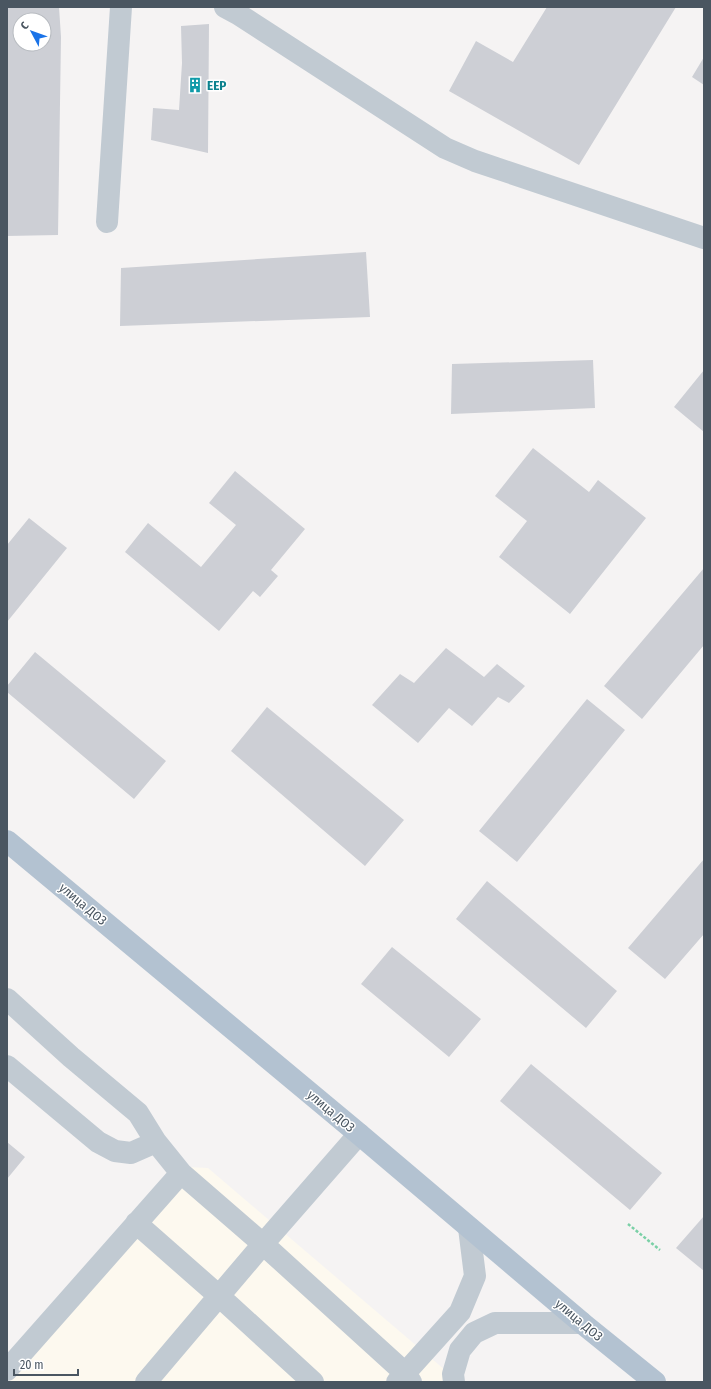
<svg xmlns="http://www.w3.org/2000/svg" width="711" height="1389" font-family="'Fira Sans Condensed',sans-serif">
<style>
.commercial{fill:#fdf9ef}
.building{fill:#cdcfd5;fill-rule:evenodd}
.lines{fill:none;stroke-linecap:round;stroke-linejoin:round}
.path{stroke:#7ad0a6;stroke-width:2.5;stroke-dasharray:3 2;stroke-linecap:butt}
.minor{stroke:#c1cad2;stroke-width:22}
.major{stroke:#b3c2d1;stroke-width:22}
.labels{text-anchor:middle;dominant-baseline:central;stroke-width:3;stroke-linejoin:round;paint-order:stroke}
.culture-label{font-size:13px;font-weight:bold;fill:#0d838f;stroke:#fff;text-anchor:start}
.street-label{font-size:13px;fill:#4a5661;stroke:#fff}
</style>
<rect width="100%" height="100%" fill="#f5f3f3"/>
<path class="commercial" d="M 188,1167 L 208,1168 L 459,1382 L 7,1382 L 7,1360 Z"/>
<path class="building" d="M 7,7 L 59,7 L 61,37 L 58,235 L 7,236 ZM 20,20 L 44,20 L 44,44 L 20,44 Z
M 547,7 L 676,7 L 579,165 L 449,91 L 476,41 L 513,62 Z
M 209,24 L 208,153 L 151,140 L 153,108 L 179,110 L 182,63 L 181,26 Z
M 704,57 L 704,85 L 692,77 Z
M 366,252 L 370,317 L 120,326 L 121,268 Z
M 593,360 L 595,408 L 451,414 L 452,364 Z
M 704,370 L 704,432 L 674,407 Z
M 533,448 L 589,492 L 598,480 L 646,518 L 570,614 L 499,557 L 527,521 L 495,496 Z
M 235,471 L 305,529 L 271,570 L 278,576 L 260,597 L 253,591 L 219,631 L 125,552 L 148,523 L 201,567 L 236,525 L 209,503 Z
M 29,518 L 67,548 L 7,622 L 7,545 Z
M 704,568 L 704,645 L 642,719 L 604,686 Z
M 446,648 L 484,677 L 497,664 L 525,686 L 509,703 L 498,697 L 472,726 L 449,708 L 418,743 L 372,705 L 400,674 L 414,683 Z
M 35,652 L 166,761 L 134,799 L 7,692 L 7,686 Z
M 587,699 L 625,730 L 517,862 L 479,831 Z
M 267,707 L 404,820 L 365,866 L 231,751 Z
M 704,859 L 704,934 L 665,979 L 628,948 Z
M 487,881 L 617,991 L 586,1028 L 456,919 Z
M 392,947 L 481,1019 L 449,1057 L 361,984 Z
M 531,1064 L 662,1173 L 630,1210 L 500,1101 Z
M 7,1142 L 25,1157 L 7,1179 Z
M 704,1216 L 704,1271 L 676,1248 Z"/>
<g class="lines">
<path class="path" d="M 628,1224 L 660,1250"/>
<path class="minor" d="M 225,7 L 238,14 L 445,148 L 475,161 L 704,238
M 107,222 L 121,7
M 7,999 L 71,1057 L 138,1113 L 156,1142 L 181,1173 L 263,1244 L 405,1373 L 411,1382
M 7,1066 L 98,1142 L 115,1151 L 131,1153 L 156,1142
M 136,1223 L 219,1296 L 313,1382
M 7,1370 L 181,1173
M 146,1382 L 263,1244 L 359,1134
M 397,1382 L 460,1312 L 475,1276 L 469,1228
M 454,1382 L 453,1374 L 460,1350 L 474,1333 L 495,1323 L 582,1323"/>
<path class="major" d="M 7,841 L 359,1134 L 582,1323 L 655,1382"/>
</g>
<defs>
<symbol id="building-bare" viewBox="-9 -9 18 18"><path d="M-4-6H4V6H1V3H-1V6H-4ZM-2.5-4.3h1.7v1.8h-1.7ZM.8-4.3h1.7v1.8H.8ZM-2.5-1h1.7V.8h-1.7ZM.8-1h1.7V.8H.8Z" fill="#0f9aa8" stroke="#fff" stroke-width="2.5" paint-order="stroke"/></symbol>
</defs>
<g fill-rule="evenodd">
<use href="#building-bare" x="184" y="74" width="22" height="22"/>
</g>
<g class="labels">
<g class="culture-label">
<text x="207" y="85">EEP</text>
</g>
<g class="street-label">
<text transform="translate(83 904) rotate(40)">улица ДОЗ</text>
<text transform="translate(331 1111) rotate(40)">улица ДОЗ</text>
<text transform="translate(579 1320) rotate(40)">улица ДОЗ</text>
</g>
</g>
<rect width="711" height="1389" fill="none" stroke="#4a5661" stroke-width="16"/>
<g transform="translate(32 32) rotate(311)"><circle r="19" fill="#ffffff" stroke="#b7bbc0"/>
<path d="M0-3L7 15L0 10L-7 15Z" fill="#1a73e8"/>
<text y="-6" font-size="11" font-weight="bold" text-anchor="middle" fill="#4a5661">С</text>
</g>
<path d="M14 1369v6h64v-6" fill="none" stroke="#4a5661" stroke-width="2"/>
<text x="20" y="1369" font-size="12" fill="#4a5661" stroke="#ffffff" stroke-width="3" paint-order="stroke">20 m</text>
</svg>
